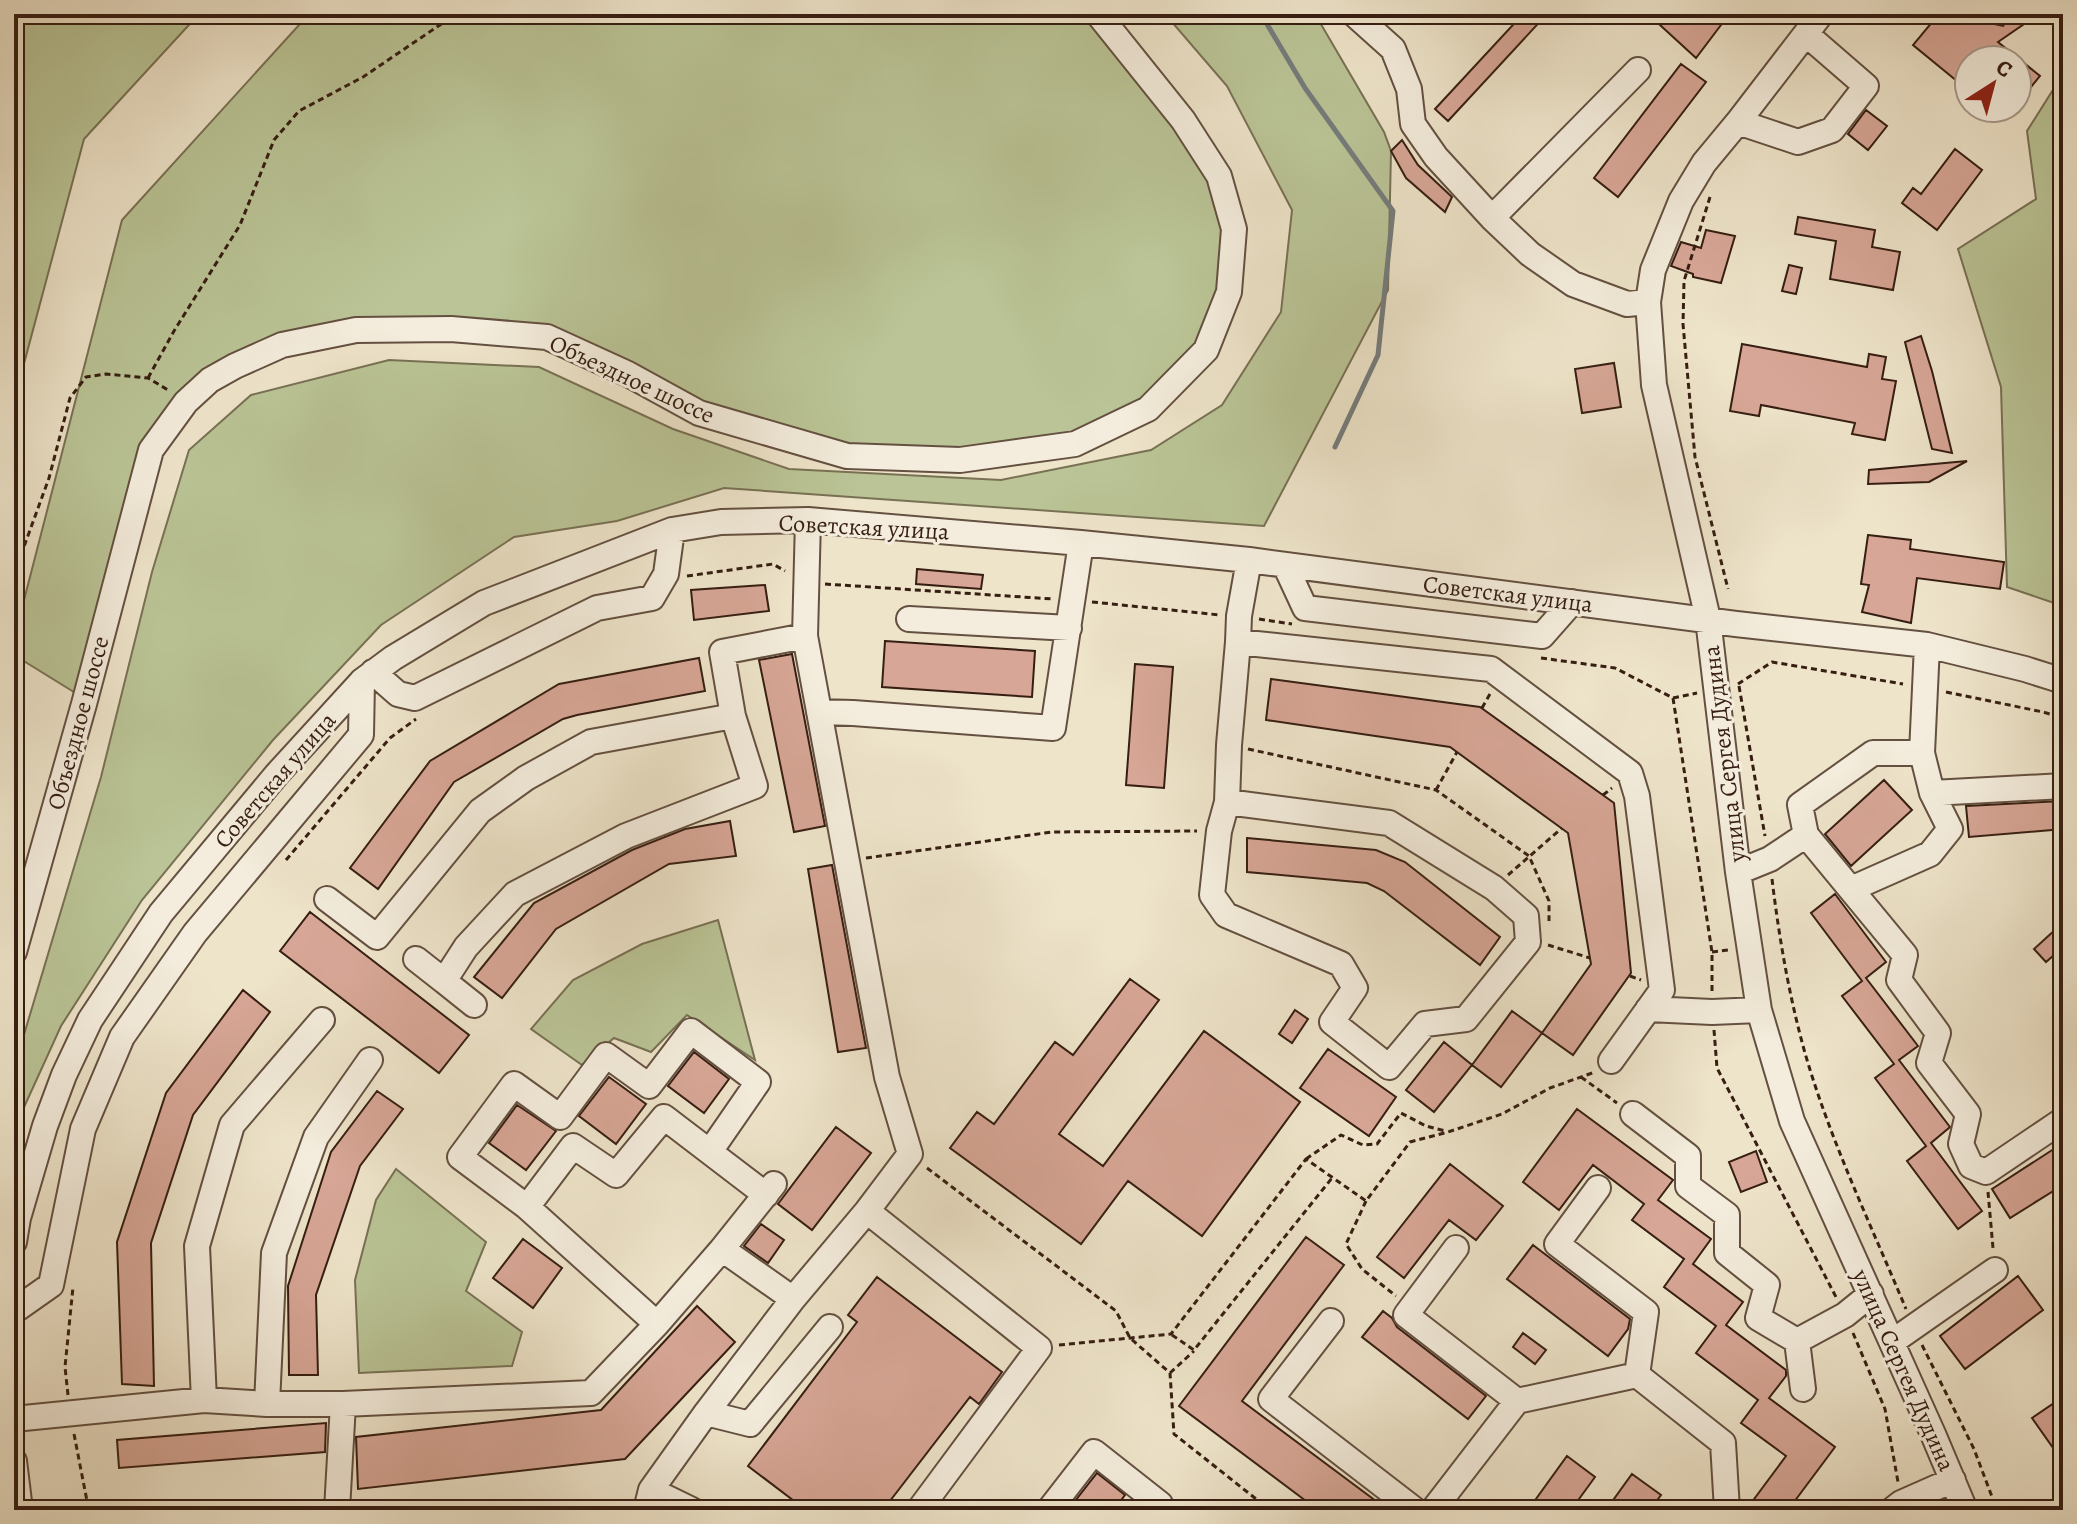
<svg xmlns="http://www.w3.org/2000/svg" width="2077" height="1524" font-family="Alegreya,serif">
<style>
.green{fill:#bac496;stroke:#787154;stroke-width:2}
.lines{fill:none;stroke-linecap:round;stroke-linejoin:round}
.stream{stroke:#757c7c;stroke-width:5}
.building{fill:#d7a696;stroke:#361e12;stroke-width:2}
.minor-casing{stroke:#645040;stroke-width:28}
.path{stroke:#361e12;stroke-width:3;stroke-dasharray:6 4;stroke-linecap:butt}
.minor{stroke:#f4eddd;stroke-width:24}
.labels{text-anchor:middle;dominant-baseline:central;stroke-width:6;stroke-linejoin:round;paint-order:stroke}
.street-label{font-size:24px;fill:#361e12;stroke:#f4eddd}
</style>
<rect width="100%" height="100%" fill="#eee4ca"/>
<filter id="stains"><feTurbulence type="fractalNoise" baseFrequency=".0025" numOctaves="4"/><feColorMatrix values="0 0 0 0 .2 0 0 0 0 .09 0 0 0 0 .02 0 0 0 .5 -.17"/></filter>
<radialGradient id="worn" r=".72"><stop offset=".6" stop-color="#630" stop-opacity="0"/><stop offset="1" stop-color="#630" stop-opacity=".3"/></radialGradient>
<path class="green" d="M 14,14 L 199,14 L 84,139 L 14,401 Z
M 309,14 L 1090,14 L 1215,179 L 1226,229 L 1222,288 L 1204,345 L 1148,400 L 1073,439 L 962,452 L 856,451 L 705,409 L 635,371 L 455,322 L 218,370 L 147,451 L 82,697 L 14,655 L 14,639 L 122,220 Z
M 1165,14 L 1315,14 L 1384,132 L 1391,151 L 1388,290 L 1264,526 L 724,488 L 617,521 L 514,537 L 381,625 L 273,740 L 142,900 L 61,1026 L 20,1116 L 14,1141 L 14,1068 L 101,777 L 152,572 L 189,450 L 251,395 L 389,360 L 539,367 L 673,429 L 789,469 L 1001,480 L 1151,450 L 1222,405 L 1281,312 L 1292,210 L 1227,86 Z
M 2063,74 L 2063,606 L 2007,587 L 2001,387 L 1958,249 L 2036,199 L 2027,131 Z
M 718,920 L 755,1060 L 687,1015 L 651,1052 L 614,1038 L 582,1065 L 531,1029 L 573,980 L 642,944 Z
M 396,1169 L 486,1242 L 466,1291 L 522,1332 L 512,1366 L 359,1373 L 355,1280 L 376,1200 Z"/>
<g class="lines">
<path class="stream" d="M 1261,14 L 1305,88 L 1393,211 L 1378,355 L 1335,447"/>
</g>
<path class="building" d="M 1523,14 L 1547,14 L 1448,121 L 1435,109 Z
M 1648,14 L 1715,14 L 1724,21 L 1696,58 Z
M 1990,14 L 2029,14 L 2022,22 L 2024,24 L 1998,42 L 2040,76 L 2017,104 L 2017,60 L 1969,60 L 1969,91 L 1913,45 L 1938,15 L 1946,22 L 1952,15 L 2004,26 Z
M 1681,64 L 1706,82 L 1618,197 L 1594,178 Z
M 1866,110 L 1887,126 L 1868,150 L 1848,134 Z
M 1402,140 L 1418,165 L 1452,197 L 1445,212 L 1406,178 L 1391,151 Z
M 1955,149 L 1982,170 L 1937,230 L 1902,203 L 1913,188 L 1921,194 Z
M 1798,217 L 1875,230 L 1872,247 L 1900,252 L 1893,290 L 1830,279 L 1836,241 L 1795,234 Z
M 1706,230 L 1735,236 L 1721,283 L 1693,277 L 1693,274 L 1671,266 L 1681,242 L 1701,248 Z
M 1789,265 L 1802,268 L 1796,294 L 1782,291 Z
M 1921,336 L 1932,371 L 1952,453 L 1932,449 L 1905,342 Z
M 1742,344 L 1867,367 L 1869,354 L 1886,357 L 1882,379 L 1896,381 L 1885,440 L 1852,434 L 1855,423 L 1761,405 L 1759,416 L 1730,411 Z
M 1614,363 L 1621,407 L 1582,413 L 1575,369 Z
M 1967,461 L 1929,482 L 1868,484 L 1869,470 Z
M 1868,535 L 1911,540 L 1910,549 L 2004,562 L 2000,589 L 1917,578 L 1911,623 L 1862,612 L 1869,585 L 1861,584 Z
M 917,569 L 983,575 L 981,589 L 916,584 Z
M 765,585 L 769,611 L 694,620 L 691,590 Z
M 885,641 L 1035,651 L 1032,697 L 882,687 Z
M 792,654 L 825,826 L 794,832 L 759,660 Z
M 699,658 L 705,691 L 577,715 L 563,719 L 454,782 L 378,889 L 350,868 L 430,761 L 559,684 Z
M 1135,664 L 1173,667 L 1164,788 L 1126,785 Z
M 1271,679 L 1480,707 L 1614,803 L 1631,973 L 1573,1055 L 1542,1033 L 1591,964 L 1568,833 L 1450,747 L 1266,720 Z
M 1884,780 L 1912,810 L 1851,866 L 1825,834 Z
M 2063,801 L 2063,829 L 1969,837 L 1966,806 Z
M 730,821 L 736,856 L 669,864 L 556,929 L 502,998 L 474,977 L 534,903 L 632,850 L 685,829 Z
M 1247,838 L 1376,850 L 1405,862 L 1500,937 L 1480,965 L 1384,891 L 1367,883 L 1247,872 Z
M 832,865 L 866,1048 L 838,1052 L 808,869 Z
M 1835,894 L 1886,962 L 1866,978 L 1918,1046 L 1899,1060 L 1950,1127 L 1931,1143 L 1982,1211 L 1958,1229 L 1907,1161 L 1926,1146 L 1875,1078 L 1894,1064 L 1842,996 L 1862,981 L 1811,913 Z
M 310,912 L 469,1035 L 439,1073 L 280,951 Z
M 2056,929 L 2063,937 L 2063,947 L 2046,962 L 2034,949 Z
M 1130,979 L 1159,1000 L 1059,1134 L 1103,1166 L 1204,1031 L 1300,1102 L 1202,1236 L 1128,1181 L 1081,1244 L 950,1148 L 977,1112 L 994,1124 L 1055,1042 L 1073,1055 Z
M 243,990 L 270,1012 L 193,1115 L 151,1243 L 154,1386 L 122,1384 L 117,1242 L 166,1093 Z
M 1295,1010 L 1308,1019 L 1292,1043 L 1279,1034 Z
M 1512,1011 L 1542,1033 L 1501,1087 L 1472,1065 Z
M 1444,1042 L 1472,1065 L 1434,1112 L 1406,1090 Z
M 1328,1049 L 1396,1097 L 1369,1136 L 1300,1088 Z
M 694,1052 L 729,1079 L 704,1113 L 668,1086 Z
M 609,1077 L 646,1104 L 616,1144 L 579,1116 Z
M 377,1091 L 403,1109 L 360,1166 L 316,1295 L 318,1375 L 289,1375 L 288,1286 L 331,1152 Z
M 517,1105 L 556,1131 L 526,1170 L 489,1143 Z
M 1577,1109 L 1673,1180 L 1658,1200 L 1711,1239 L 1693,1264 L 1743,1302 L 1726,1325 L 1786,1370 L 1786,1376 L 1769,1398 L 1835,1447 L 1788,1510 L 1746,1510 L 1786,1456 L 1741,1423 L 1758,1400 L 1696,1353 L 1716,1326 L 1664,1287 L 1684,1259 L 1632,1220 L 1644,1204 L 1593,1165 L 1559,1210 L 1523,1182 Z
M 836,1127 L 871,1153 L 812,1230 L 778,1204 Z
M 2063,1143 L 2063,1185 L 2010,1218 L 1992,1189 Z
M 1756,1151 L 1767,1182 L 1741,1192 L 1729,1162 Z
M 1450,1164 L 1503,1206 L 1476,1240 L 1449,1220 L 1404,1278 L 1377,1257 Z
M 761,1224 L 784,1240 L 768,1263 L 744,1246 Z
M 1306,1237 L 1344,1265 L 1242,1401 L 1388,1510 L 1318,1510 L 1179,1406 Z
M 523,1239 L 562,1268 L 533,1308 L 493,1278 Z
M 1533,1245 L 1630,1319 L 1628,1329 L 1608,1356 L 1507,1279 Z
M 2018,1276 L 2043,1310 L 1965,1369 L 1940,1336 Z
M 877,1277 L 1002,1372 L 979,1404 L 970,1397 L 883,1510 L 806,1510 L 748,1466 L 857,1322 L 848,1315 Z
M 697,1306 L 735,1342 L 625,1459 L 358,1489 L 356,1437 L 601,1410 Z
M 1383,1311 L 1392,1318 L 1397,1327 L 1486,1396 L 1468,1419 L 1362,1337 Z
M 1523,1333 L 1546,1350 L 1535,1364 L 1513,1347 Z
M 2063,1397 L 2063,1462 L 2032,1418 Z
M 326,1423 L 325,1452 L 119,1468 L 117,1440 Z
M 1567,1456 L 1595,1477 L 1571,1510 L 1528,1510 Z
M 1097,1473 L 1125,1495 L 1114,1510 L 1068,1510 Z
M 1632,1474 L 1661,1495 L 1650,1510 L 1606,1510 Z"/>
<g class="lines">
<defs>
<path id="minor" d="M 1354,14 L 1393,49 L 1409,89 L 1413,124 L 1436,157 L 1492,218 L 1530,254 L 1573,284 L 1627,304 L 1648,302
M 1821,14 L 1738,122 L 1704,163 L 1681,201 L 1653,270 L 1648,302 L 1654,385 L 1708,619 L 1738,872 L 1759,1010 L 1792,1121 L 1933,1434 L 1965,1510
M 1738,122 L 1798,142 L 1832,130 L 1866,86 L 1806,34
M 1492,218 L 1638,70
M 1285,565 L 1305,608 L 1542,636 L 1572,602
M 909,619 L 1069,628
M 1238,642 L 1491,669 L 1630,773 L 1637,796 L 1662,990 L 1611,1061
M 373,672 L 398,694 L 415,698 L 597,608 L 652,598 L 666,574 L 672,530
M 819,712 L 853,713 L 1053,728 L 1081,543
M 1922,753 L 1873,753 L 1800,805 L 1806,835 L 1905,955 L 1899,980 L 1938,1033 L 1929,1063 L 1968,1114 L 1961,1144 L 1971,1166 L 1986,1172 L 2063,1120
M 1932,793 L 2063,786
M 1227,802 L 1389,823 L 1494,888 L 1526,916 L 1528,942 L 1466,1019 L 1425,1024 L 1389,1067 L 1332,1022 L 1355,988 L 1341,964 L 1226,915 L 1212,895 L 1219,831 L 1227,802 L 1229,745 L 1238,642 L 1239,616 L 1249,560
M 1738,872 L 1770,859 L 1806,835
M 1851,889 L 1930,854 L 1950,829 L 1932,793 L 1922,753 L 1927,645
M 327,899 L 377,937 L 480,811 L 526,778 L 591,742 L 733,716
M 14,952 L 84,704 L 151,450 L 186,402 L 210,380 L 235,366 L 282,345 L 356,330 L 451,329 L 547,337 L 628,374 L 699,413 L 847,456 L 960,460 L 1075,444 L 1148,409 L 1206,350 L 1229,292 L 1234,229 L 1219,176 L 1183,120 L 1098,14
M 416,959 L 444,981 L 466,947 L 515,894 L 626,836 L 755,786 L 733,716 L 722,652 L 805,636
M 444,981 L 474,1005
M 1648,1009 L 1712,1012 L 1759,1010
M 1633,1114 L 1688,1156 L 1688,1186 L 1727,1215 L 1727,1253 L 1767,1285 L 1758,1318 L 1797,1341 L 1845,1315 L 1871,1294
M 711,1150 L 758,1082 L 691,1031 L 649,1086 L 606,1055 L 560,1117 L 514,1084 L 460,1157 L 527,1207 L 573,1146 L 616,1175 L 664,1117 L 766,1195
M 774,1184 L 722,1249 L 793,1299
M 1598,1188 L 1557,1244 L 1646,1312 L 1637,1375 L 1723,1443 L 1727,1510
M 527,1207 L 657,1324
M 867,1211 L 1039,1348 L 919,1510
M 14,1242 L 18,1218 L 45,1126 L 64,1075 L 90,1020 L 161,913 L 277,774 L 362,681 L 393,658 L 484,603 L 672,530 L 721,522 L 808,520 L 1081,543 L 1249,560 L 1736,624 L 1927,645 L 2025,669 L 2063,681
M 1456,1248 L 1406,1315 L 1517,1401 L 1637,1375
M 14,1311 L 51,1285 L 83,1129 L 122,1037 L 195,933 L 361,735 L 362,681
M 1331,1321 L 1271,1399 L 1415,1510
M 1797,1341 L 1803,1389
M 1892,1342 L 1995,1270
M 204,1400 L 197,1246 L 232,1125 L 322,1020
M 267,1404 L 274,1253 L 316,1137 L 370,1060
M 706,1413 L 750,1424 L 830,1327
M 14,1419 L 204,1400 L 267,1404 L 343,1404 L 591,1393 L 657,1324 L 722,1249
M 14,1461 L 20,1510
M 651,1490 L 692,1510
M 337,1510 L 343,1404
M 646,1510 L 651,1490 L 706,1413 L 793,1299 L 867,1211 L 910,1154 L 887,1077 L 805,636 L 808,520
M 1049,1510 L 1094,1452 L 1160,1504 L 1156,1510
M 1433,1510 L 1517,1401
M 1892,1510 L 1901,1503 L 1953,1480"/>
</defs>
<use href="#minor" class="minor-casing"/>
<path class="path" d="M 1710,197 L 1684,281 L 1683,324 L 1695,457 L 1728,589
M 148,378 L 174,331 L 240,225 L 274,140 L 299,111 L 363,77 L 456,14
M 14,574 L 49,478 L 70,398 L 86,377 L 106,374 L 148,378 L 168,390
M 687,576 L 773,564 L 785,571
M 825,584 L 1053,599
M 1092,602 L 1220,615
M 1259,619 L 1292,624
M 1541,658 L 1615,668 L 1673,698 L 1697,693
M 1738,684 L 1772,662 L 1903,684
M 1739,686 L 1765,836
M 1946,692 L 2043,712 L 2063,718
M 1673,698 L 1712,952 L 1712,991
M 1482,708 L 1490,694
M 1248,749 L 1436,790 L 1529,856 L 1549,901 L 1549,921
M 1436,790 L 1457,752
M 1603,795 L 1612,788
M 866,858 L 1052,832 L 1197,831
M 286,860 L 390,738 L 416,719
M 1508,875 L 1562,828
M 1772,879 C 1779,937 1789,996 1805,1053 C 1830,1140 1871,1225 1906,1309
M 1548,945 L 1590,958
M 1712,952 L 1728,950
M 1630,976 L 1641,980
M 1714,1030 L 1717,1068 L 1836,1297
M 1581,1077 L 1617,1103
M 1306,1159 L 1341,1135 L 1363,1145 L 1377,1144 L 1401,1113 L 1426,1126 L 1445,1131
M 927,1168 L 1116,1311 L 1130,1338 L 1170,1373 L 1174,1434 L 1270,1510
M 1988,1192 L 1993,1248
M 1366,1201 L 1346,1244 L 1362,1269 L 1396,1296
M 1853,1333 L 1885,1409 L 1898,1482
M 1172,1335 L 1194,1350 L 1332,1178
M 1059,1345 L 1171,1334 L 1306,1159 L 1366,1201 L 1410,1142 L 1448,1132 L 1502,1114 L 1550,1088 L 1595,1072
M 1922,1345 L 1974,1449 L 1997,1510
M 1170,1373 L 1194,1351
M 68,1395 L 65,1367 L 73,1287
M 74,1434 L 87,1501 L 318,1507"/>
<use href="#minor" class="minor"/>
</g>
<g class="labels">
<g class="street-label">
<text transform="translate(632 379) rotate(25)">Объездное шоссе</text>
<text transform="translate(864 527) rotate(3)">Советская улица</text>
<text transform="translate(1508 594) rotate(7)">Советская улица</text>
<text transform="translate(78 723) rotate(-75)">Объездное шоссе</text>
<text transform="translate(1724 754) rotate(-97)">улица Сергея Дудина</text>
<text transform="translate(275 780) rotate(-49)">Советская улица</text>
<text transform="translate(1904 1370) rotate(66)">улица Сергея Дудина</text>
</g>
</g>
<rect width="2077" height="1524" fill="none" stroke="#eee4ca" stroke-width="48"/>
<rect x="16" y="16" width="2045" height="1492" fill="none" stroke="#361e12" stroke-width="4"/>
<rect x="24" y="24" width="2029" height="1476" fill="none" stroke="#361e12" stroke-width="2"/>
<g transform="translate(1993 84) rotate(36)"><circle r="38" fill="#f4eddd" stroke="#a89a8c" stroke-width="2"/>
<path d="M0-6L14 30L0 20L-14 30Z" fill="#8f2418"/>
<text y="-12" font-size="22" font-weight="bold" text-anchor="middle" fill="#361e12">С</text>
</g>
<rect width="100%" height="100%" filter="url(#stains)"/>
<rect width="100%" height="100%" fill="url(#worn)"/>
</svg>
